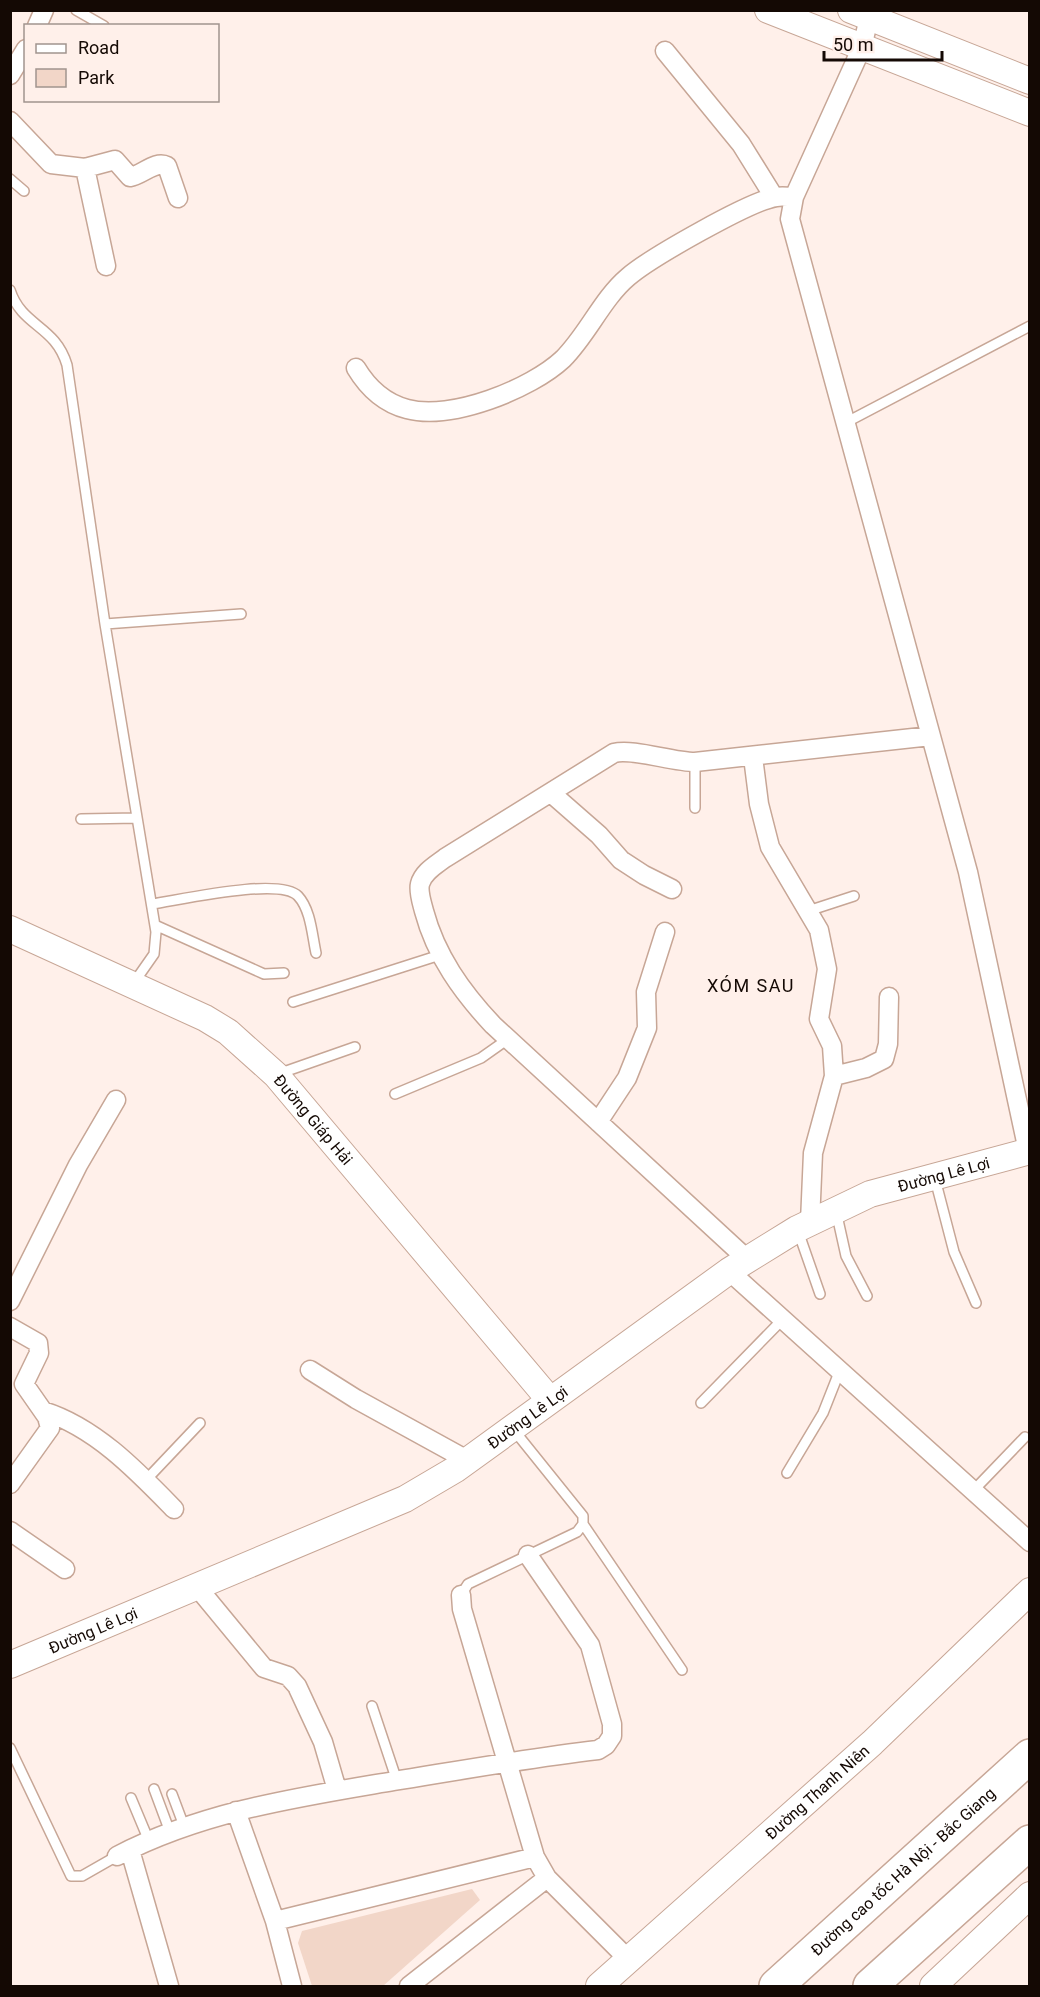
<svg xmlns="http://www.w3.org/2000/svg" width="1040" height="1997" font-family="Roboto,sans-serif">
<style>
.green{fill:#f2d6c8}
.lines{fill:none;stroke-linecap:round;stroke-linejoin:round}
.lane-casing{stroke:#c7a696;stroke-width:12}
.street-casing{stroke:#c7a696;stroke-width:21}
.secondary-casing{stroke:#c7a696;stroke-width:28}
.highway-casing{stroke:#c7a696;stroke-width:36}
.lane{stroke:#fff;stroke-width:9}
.street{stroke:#fff;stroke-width:18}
.secondary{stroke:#fff;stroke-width:26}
.highway{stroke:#fff;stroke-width:33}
.labels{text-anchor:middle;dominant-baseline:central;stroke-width:4.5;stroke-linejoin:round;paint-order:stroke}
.street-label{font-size:16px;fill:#140904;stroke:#fff0ea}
.neighbourhood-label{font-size:18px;letter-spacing:1.5px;fill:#140904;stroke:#fff0ea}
</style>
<rect width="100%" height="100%" fill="#fff0ea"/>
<path class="green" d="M 472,1889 L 480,1900 L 383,1986 L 312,1986 L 298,1943 L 302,1931 Z"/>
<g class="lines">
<defs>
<path id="lane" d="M 76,10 L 104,26
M 10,179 L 24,191
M 10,290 C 22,327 55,325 67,365 L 105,624 L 156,932 L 154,954 L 133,984
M 845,423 L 1030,326
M 105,624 L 241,614
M 695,762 L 695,808
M 81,819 L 137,818
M 152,904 C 180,900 280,877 298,896 C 311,910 312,935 316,953
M 808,911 L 854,896
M 155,925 L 264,974 L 284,973
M 293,1002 L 440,955
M 278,1074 L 355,1047
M 395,1094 L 481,1058 L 508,1039
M 935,1179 L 954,1252 L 976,1303
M 836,1211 L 846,1256 L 867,1296
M 798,1231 L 820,1294
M 701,1403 L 783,1319
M 513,1429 L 583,1516 L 583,1524 L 682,1670
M 787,1473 L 823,1413 L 840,1370
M 146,1480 L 200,1423
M 973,1491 L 1025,1437
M 461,1595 L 468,1584 L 577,1532 L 583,1524
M 372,1706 L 397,1781
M 10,1748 L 71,1876 L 82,1876 L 117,1856
M 154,1789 L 170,1832
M 172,1794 L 184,1826
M 131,1798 L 149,1841"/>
<path id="street" d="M 871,10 L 862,47 L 794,197 L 790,219 L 968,872 L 1028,1151
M 37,26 L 44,10
M 665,51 L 741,144 L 774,197
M 10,75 L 26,49
M 10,121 L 51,164 L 85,168 L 106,266
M 85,168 L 115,160 L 130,177 C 143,175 155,160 167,166 L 178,198
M 356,368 C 368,388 384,403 407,409 C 451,421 531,389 563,359 C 588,334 602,299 628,277 C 650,258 750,201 776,197 C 782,196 788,197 794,197
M 753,757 L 759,804 L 770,847 L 819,930 L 827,969 L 819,1019 L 832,1046 L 834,1076 L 813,1153 L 810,1222
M 551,793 L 599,835 L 621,860 L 644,875 L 672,889
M 834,1076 L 866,1068 L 884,1059 L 888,1044 L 889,997
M 598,1122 L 627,1078 L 647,1028 L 646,992 L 665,932
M 748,1260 L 493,1025 C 462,992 436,956 424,911 C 422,903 418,892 420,884 C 423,872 436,865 445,858 L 614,753 C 633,748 672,762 695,762 L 931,736
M 729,1271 L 1030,1542
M 10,1301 L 78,1165 L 116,1100
M 10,1327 L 38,1343 L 39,1353 L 24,1384 L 47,1417 L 50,1428 L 10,1484
M 310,1370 L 356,1399 L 467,1460
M 43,1411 C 95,1427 137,1471 174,1509
M 10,1531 L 65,1569
M 198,1588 L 264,1668 L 288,1676 L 297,1686 L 323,1742 L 337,1790
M 461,1595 L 462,1609 L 535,1857 L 547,1878 L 629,1960
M 236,1811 L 275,1921 L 292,1986
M 130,1850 L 169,1986
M 117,1856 C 203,1811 300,1797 394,1781 C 462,1770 529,1758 598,1750 L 606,1745 L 612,1736 L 612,1724 L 590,1645 L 528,1555
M 275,1921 L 535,1857
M 409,1986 L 547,1878"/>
<g id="secondary">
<path d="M 768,10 L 1030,113"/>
<path d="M 851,10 L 1030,81"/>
<path id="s1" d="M 10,929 L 205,1018 L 228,1032 L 276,1075 L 549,1399"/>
<path id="s2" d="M 10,1665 L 405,1499 L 456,1469 L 729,1271 L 797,1229 L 870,1194 L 1030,1151"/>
<path id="s3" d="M 599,1986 L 872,1743 L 1030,1591"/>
<path d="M 933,1986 L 1030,1895"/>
</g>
<g id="highway">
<path id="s4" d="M 776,1986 L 1030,1756"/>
<path d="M 870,1986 L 1030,1842"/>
</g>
</defs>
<use href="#lane" class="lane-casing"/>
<use href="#street" class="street-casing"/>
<use href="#secondary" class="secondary-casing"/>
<use href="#highway" class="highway-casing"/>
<use href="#lane" class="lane"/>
<use href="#street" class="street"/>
<use href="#secondary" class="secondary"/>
<use href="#highway" class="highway"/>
</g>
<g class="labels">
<g class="street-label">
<text stroke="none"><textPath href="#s1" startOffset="364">Đường Giáp Hải</textPath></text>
<text stroke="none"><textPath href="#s2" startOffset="1062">Đường Lê Lợi</textPath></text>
<text stroke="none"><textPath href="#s2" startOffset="576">Đường Lê Lợi</textPath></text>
<text stroke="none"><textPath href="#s2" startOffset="90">Đường Lê Lợi</textPath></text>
<text stroke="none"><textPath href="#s3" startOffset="292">Đường Thanh Niên</textPath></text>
<text stroke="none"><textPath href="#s4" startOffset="171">Đường cao tốc Hà Nội - Bắc Giang</textPath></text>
</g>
<g class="neighbourhood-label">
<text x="751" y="985">XÓM SAU</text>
</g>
</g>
<rect width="1040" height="1997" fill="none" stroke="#140904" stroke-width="24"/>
<rect x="24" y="24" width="195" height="78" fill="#fff0ea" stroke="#a1948e" stroke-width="1.5"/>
<rect x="36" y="44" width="30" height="9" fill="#ffffff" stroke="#a1948e" stroke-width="1.5"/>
<text x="78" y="54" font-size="18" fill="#140904">Road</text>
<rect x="36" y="69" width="30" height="18" fill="#f2d6c8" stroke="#a1948e" stroke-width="1.5"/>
<text x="78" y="84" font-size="18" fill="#140904">Park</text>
<path d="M824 51v9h118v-9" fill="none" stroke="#140904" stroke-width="3"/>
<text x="833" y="51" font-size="18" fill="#140904" stroke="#fff0ea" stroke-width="4.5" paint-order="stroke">50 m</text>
</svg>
